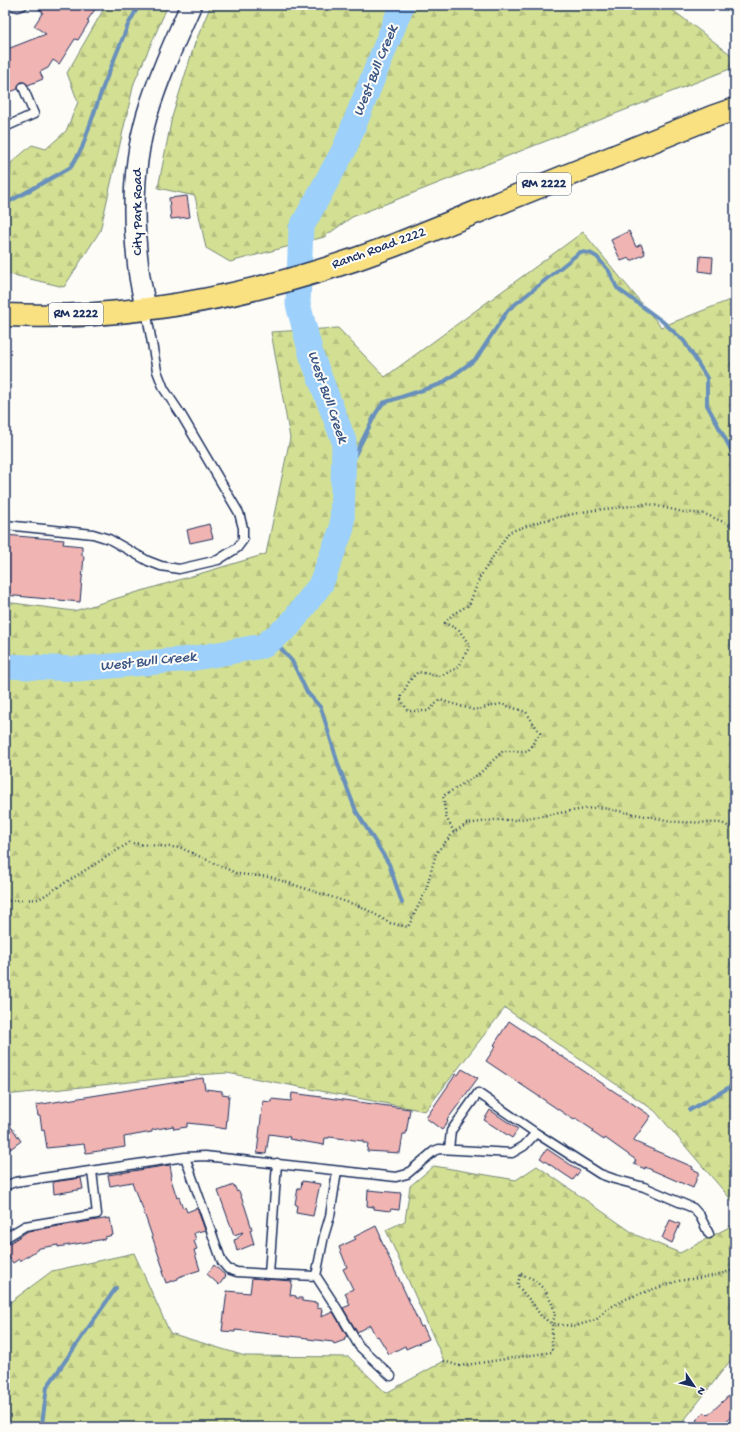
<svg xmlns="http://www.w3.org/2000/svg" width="740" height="1432" font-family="'Gochi Hand',sans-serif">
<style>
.forest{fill:url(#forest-firs);stroke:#778878}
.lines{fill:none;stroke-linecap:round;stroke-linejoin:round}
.stream{stroke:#6990bc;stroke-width:4}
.river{stroke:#9dd0fb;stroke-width:25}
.building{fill:#f0b4b2;stroke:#1b2f5e}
.service-casing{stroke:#1b2f5e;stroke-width:11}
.tertiary-casing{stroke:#1b2f5e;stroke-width:23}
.primary-casing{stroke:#1b2f5e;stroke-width:25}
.path{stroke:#1b2f5e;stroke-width:2.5;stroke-dasharray:1 3;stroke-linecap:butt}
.service{stroke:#fdfcf7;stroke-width:8}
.tertiary{stroke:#fdfcf7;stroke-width:20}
.primary{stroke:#f9e181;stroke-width:22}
.labels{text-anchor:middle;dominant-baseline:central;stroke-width:4;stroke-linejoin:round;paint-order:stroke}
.shield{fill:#fdfcf7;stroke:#5f6c8c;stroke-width:1}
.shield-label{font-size:13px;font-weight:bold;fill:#1b2f5e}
.street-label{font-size:14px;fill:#1b2f5e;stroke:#fdfcf7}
.water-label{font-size:15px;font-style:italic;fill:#3c5785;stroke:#fdfcf7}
</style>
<defs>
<pattern id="forest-firs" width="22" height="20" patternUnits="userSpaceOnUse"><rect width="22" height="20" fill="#d3e093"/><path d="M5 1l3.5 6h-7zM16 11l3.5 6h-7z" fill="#b5c081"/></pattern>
</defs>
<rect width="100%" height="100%" fill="#fdfcf7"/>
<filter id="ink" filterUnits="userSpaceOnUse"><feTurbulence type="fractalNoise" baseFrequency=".025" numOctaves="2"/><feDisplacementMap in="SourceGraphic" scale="8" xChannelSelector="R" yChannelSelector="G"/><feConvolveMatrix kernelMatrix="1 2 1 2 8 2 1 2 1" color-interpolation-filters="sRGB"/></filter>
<g filter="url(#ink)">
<path class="forest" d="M 106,5 L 168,5 L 134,83 L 100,231 L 64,287 L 9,274 L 5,275 L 5,179 L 10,177 L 11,163 L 32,145 L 46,149 L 66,131 L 78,102 L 67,73 Z
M 211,5 L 666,5 L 734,57 L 735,67 L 352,217 L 324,237 L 230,262 L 206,248 L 195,196 L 158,188 L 172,117 L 195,43 Z
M 583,232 L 661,327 L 735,298 L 735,1204 L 655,1111 L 505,1008 L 425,1111 L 227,1073 L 197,1075 L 5,1095 L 5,602 L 74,611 L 266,554 L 290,438 L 271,332 L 338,328 L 385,377 Z
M 434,1166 L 516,1180 L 537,1166 L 636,1235 L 680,1253 L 735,1224 L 735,1360 L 730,1361 L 679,1427 L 5,1427 L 5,1306 L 52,1271 L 134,1253 L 170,1333 L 245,1356 L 349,1357 L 386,1393 L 444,1361 L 386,1230 L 405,1221 L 410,1186 Z"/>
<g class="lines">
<path class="stream" d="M 5,204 L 71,167 L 82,148 L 103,87 L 128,25 L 139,5
M 343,479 L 376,413 L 383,403 L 441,384 L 476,359 L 508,310 L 580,252 L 590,253 L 597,257 L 609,271 L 617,288 L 662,321 L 684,341 L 707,378 L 707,405 L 735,457
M 272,639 L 292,661 L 307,692 L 321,708 L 339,767 L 356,811 L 389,864 L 402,903
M 690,1110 L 735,1084
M 41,1427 L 42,1424 L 47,1387 L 116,1288"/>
<path class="river" d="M 5,666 L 77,669 L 190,659 L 263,646 L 289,626 L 321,584 L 342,528 L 344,441 L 312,357 L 298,304 L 301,228 L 344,150 L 402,5"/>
</g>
<path class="building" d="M 33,5 L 98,5 L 87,21 L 89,22 L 78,40 L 75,39 L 59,64 L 53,60 L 48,68 L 40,72 L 43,79 L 28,85 L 24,82 L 21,82 L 18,86 L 18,89 L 5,94 L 5,50 L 46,34 L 34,26 L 43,12 Z
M 187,196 L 190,217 L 171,219 L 169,198 Z
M 629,231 L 636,247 L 641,244 L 645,254 L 631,261 L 629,258 L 621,261 L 611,240 Z
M 700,256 L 713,257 L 712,273 L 699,271 Z
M 209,524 L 213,538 L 190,543 L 187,530 Z
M 5,535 L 64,540 L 63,544 L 82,546 L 82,555 L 84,556 L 80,602 L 5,595 Z
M 509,1021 L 651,1116 L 633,1141 L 693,1167 L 692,1169 L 699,1172 L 693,1188 L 645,1167 L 645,1169 L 634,1164 L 636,1160 L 605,1138 L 604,1140 L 592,1132 L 593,1130 L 575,1118 L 574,1120 L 486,1061 L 496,1046 L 494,1045 Z
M 462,1069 L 478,1078 L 447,1120 L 448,1121 L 442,1130 L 426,1118 L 456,1074 L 458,1075 Z
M 203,1078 L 205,1089 L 222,1091 L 222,1094 L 229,1095 L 226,1129 L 214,1127 L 215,1126 L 187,1123 L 187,1127 L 174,1129 L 173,1126 L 152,1130 L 152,1132 L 124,1137 L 125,1147 L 86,1153 L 84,1144 L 47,1148 L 44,1129 L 42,1130 L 40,1116 L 38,1116 L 36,1105 Z
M 292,1093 L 410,1109 L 406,1134 L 403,1134 L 400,1153 L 367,1151 L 368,1143 L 363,1143 L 363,1141 L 329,1137 L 329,1138 L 325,1138 L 324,1145 L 289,1139 L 290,1137 L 269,1134 L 266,1154 L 257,1153 L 263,1101 L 271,1102 L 271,1099 L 291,1101 Z
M 490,1110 L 518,1129 L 512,1138 L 484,1120 Z
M 5,1118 L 21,1141 L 5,1153 Z
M 547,1149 L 580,1171 L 573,1180 L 540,1158 Z
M 170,1165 L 172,1176 L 170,1176 L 177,1198 L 179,1197 L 183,1208 L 185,1207 L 187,1212 L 197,1208 L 205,1230 L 194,1233 L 196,1240 L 194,1241 L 197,1249 L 194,1250 L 200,1270 L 178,1277 L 178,1279 L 166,1283 L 162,1272 L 164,1271 L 140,1201 L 139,1202 L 132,1182 L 110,1186 L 108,1175 Z
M 81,1178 L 83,1189 L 54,1194 L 53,1182 Z
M 302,1181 L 320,1184 L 313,1216 L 296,1213 L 297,1205 L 295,1204 L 298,1188 L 301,1188 Z
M 234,1185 L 237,1192 L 239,1191 L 245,1207 L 252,1229 L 250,1230 L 254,1244 L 237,1251 L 234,1240 L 237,1239 L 243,1232 L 234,1235 L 218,1191 Z
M 368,1190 L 401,1193 L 399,1210 L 391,1209 L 390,1211 L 374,1209 L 374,1207 L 367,1206 Z
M 110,1218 L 113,1235 L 105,1237 L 105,1239 L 58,1247 L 58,1245 L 40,1248 L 20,1261 L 19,1259 L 13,1263 L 5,1252 L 5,1246 L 28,1231 Z
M 670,1220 L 680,1224 L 672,1243 L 662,1238 Z
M 376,1226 L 381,1237 L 380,1238 L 421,1327 L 423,1326 L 429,1339 L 406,1349 L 405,1346 L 389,1354 L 378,1336 L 376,1337 L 370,1325 L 357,1332 L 343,1308 L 350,1305 L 345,1293 L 353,1289 L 343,1269 L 347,1267 L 339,1247 L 356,1239 L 354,1237 Z
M 214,1265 L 226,1276 L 219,1285 L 207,1274 Z
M 252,1278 L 292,1281 L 290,1295 L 296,1296 L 296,1298 L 302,1298 L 302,1301 L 317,1303 L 317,1308 L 322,1309 L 321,1317 L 333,1312 L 347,1336 L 344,1338 L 345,1340 L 334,1344 L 333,1342 L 308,1339 L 308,1338 L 235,1330 L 235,1332 L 222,1331 L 227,1291 L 250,1293 Z
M 735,1390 L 735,1413 L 720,1427 L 695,1427 L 699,1423 L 696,1420 L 705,1412 L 708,1415 Z"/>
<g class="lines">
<defs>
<path id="service" d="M 10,5 L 18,7 L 23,5
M 5,127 L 34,114 L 23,87
M 5,525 L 93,534 L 109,539 L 148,561 L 161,566 L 179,569 L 218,560 L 237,548 L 243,540 L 243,528 L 239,513 L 182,416 L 164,389 L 157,371 L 146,310
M 449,1149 L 451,1131 L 478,1093 L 536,1133
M 185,1157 L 222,1262 L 228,1269 L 237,1272 L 269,1274 L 316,1276 L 324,1236 L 330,1216 L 337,1171
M 5,1186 L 15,1182 L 185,1157 L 205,1156 L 396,1177 L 407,1174 L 434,1151 L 439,1149 L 512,1153 L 524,1146 L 536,1133 L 600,1174 L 614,1179 L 644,1187 L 693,1208 L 700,1216 L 709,1234
M 5,1238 L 25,1226 L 97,1214 L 92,1171
M 269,1274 L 277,1163
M 316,1276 L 338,1310 L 359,1346 L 391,1376"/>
<path id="tertiary" d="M 146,309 C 143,294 139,279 138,264 C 132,215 133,163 147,115 C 158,78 175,41 191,5"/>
<path id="primary" d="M 5,315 C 138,321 271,292 395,245 L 712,117 L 735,109"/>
</defs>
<use href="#service" class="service-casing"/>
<use href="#tertiary" class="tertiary-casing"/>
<use href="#primary" class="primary-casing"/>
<path class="path" d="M 454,832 L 446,817 L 443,796 L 479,774 L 503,751 L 528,751 L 540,733 L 526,712 L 501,704 L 474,710 L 440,700 L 428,711 L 408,711 L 400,698 L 410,680 L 418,672 L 441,676 L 457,668 L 470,646 L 459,630 L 445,623 L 453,614 L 469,605 L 480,577 L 509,532 L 541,521 L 587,511 L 649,504 L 683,512 L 705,514 L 735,527
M 5,901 L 39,899 L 129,843 L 181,848 L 238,874 L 270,877 L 362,907 L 390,923 L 408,927 L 426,890 L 436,853 L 454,832 L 467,824 L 494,820 L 514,820 L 598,807 L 677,822 L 722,823 L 735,830
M 521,1274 L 533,1279 L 545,1290 L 553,1306 L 555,1316 L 552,1324 L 541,1316 L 533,1304 L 517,1285 Z
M 444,1361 L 459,1366 L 552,1352 L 552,1324 L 575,1326 L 596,1320 L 607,1309 L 626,1299 L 645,1292 L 678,1281 L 712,1276 L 735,1270"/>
<use href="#service" class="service"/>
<use href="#tertiary" class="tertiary"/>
<use href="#primary" class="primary"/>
</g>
</g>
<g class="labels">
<g class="shield">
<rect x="517" y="173" width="54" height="22" rx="3"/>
<rect x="49" y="303" width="54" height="22" rx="3"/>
</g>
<g class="shield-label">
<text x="544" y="184">RM 2222</text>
<text x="76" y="314">RM 2222</text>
</g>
<g class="street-label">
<text transform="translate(138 212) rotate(-90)">City Park Road</text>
<text transform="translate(379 249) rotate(-20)">Ranch Road 2222</text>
</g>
<g class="water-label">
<text transform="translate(376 71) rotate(-68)">West Bull Creek</text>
<text transform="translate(327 397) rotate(71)">West Bull Creek</text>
<text transform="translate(148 662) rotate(-6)">West Bull Creek</text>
</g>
</g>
<rect width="740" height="1432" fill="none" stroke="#fdfcf7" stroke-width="20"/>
<rect x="10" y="10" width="720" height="1412" fill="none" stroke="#1b2f5e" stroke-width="1.5" filter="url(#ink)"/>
<g transform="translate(694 1386) rotate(125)" stroke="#fdfcf7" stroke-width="3" paint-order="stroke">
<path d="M0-3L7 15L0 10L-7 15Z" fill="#1b2f5e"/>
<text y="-6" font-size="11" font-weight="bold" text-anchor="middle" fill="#1b2f5e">N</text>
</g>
</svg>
